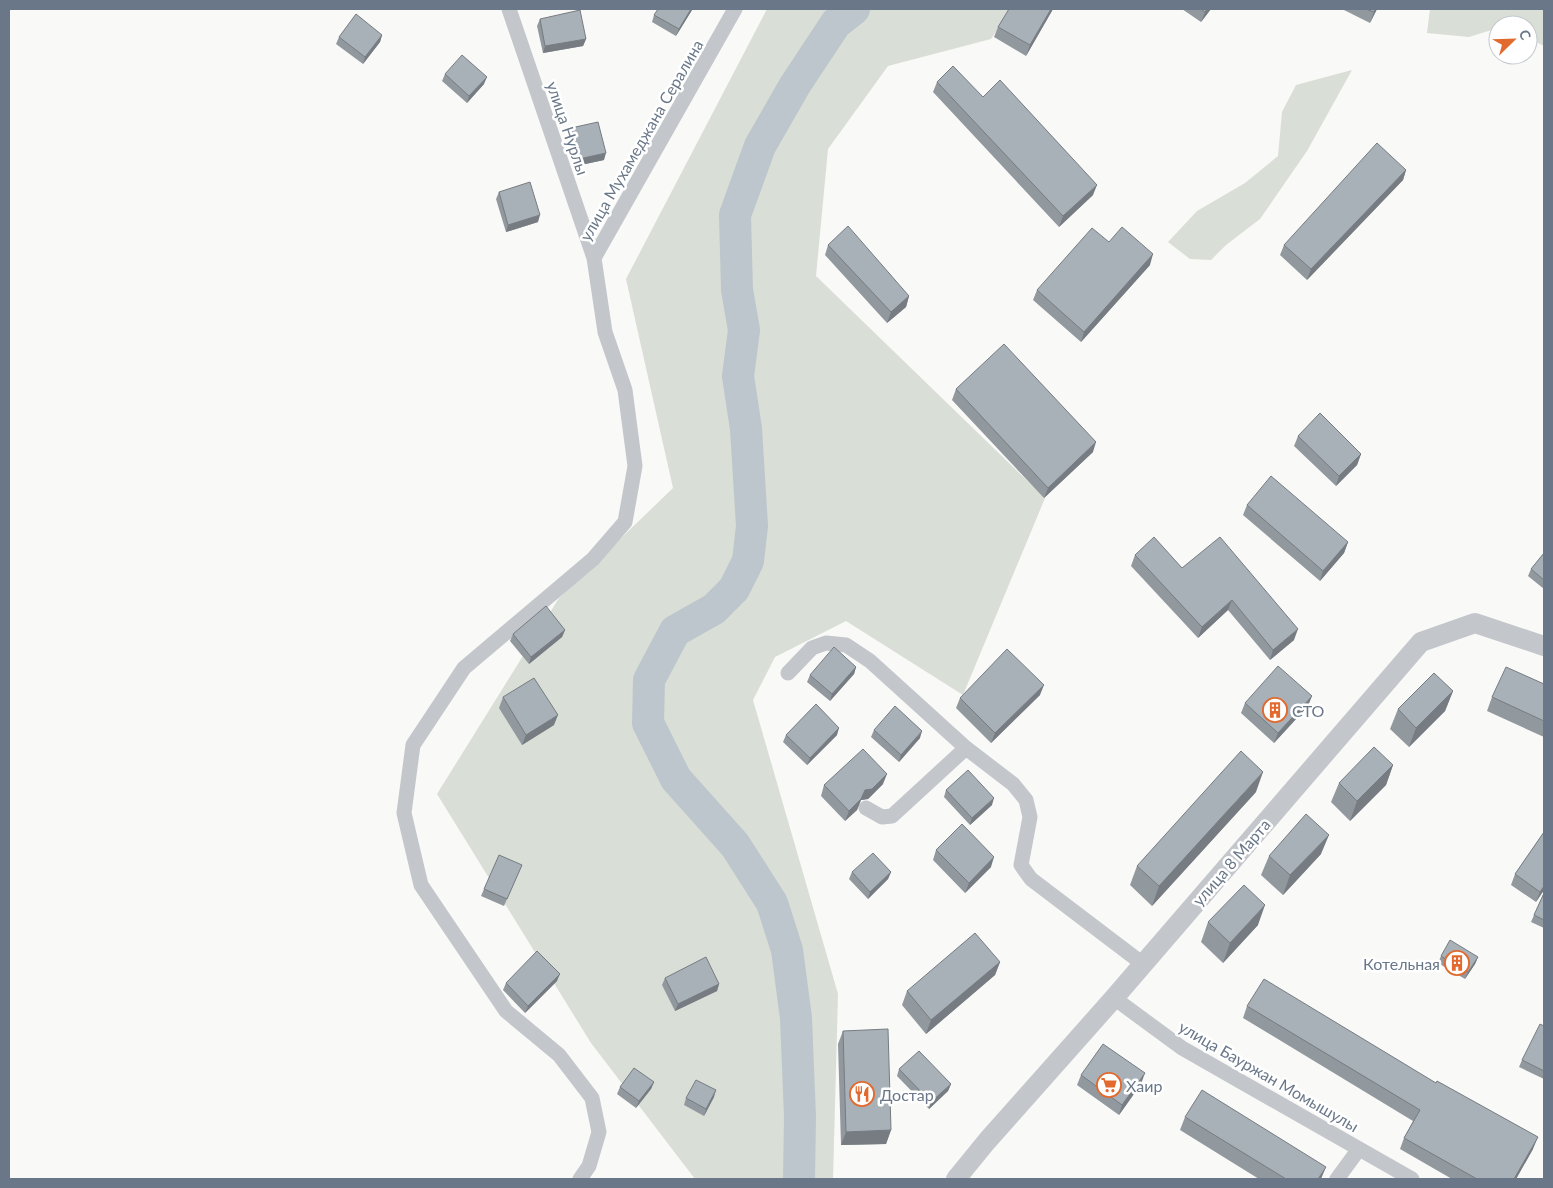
<svg xmlns="http://www.w3.org/2000/svg" width="1553" height="1188" font-family="Lato,sans-serif">
<style>
.green{fill:#d9ded6}
.lines{fill:none;stroke-linecap:round;stroke-linejoin:round}
.river{stroke:#bdc6cc;stroke-width:32}
.minor{stroke:#c3c6cb;stroke-width:15}
.tertiary{stroke:#c3c6cb;stroke-width:20}
.wall{fill:#91989e}
.shaded-wall{fill:#767c81}
.building{fill:#a9b1b8;stroke:#767c81}
.labels{text-anchor:middle;dominant-baseline:central;stroke-width:5;stroke-linejoin:round;paint-order:stroke}
.street-label{font-size:16px;fill:#697788;stroke:#fff}
.poi-label{font-size:16px;fill:#697788;stroke:#fff;text-anchor:start}
</style>
<rect width="100%" height="100%" fill="#f9f9f7"/>
<path class="green" d="M 767,9 L 1011,9 L 991,39 L 888,66 L 828,149 L 816,276 L 1045,498 L 963,695 L 846,621 L 775,657 L 753,700 L 838,994 L 833,1179 L 695,1179 L 591,1043 L 437,794 L 559,598 L 673,488 L 626,279 Z
M 1430,9 L 1544,9 L 1544,46 L 1528,38 L 1528,25 L 1498,25 L 1498,28 L 1469,37 L 1427,33 Z
M 1352,70 L 1307,151 L 1260,219 L 1226,245 L 1211,260 L 1190,259 L 1168,242 L 1197,211 L 1245,183 L 1278,156 L 1282,112 L 1296,85 Z"/>
<g class="lines">
<path class="river" d="M 799,1179 L 800,1117 L 796,1018 L 787,950 L 772,903 L 735,845 L 676,779 L 648,723 L 649,680 L 675,631 L 714,609 L 734,589 L 748,561 L 752,526 L 746,429 L 738,376 L 744,330 L 737,290 L 735,215 L 760,146 L 795,85 L 836,23 L 854,9"/>
<path class="minor" d="M 509,9 L 594,258
M 788,673 L 812,648 L 826,643 L 846,645 L 870,661 L 966,748 L 1013,784 L 1026,800 L 1030,817 L 1021,865 L 1031,879 L 1143,964
M 866,808 L 882,817 L 892,816 L 966,748
M 1114,998 L 1182,1048 L 1412,1179
M 580,1179 L 589,1166 L 599,1132 L 592,1098 L 559,1055 L 506,1011 L 421,885 L 404,813 L 413,745 L 464,668 L 593,559 L 625,522 L 635,466 L 625,390 L 605,332 L 594,258 L 735,9
M 1337,1179 L 1359,1149"/>
<path class="tertiary" d="M 956,1179 L 987,1141 L 1114,998 L 1421,642 L 1475,623 L 1544,646"/>
</g>
<path class="wall" d="M 1053,9 L 1026,56 L 994,37 L 998,27 Z
M 1182,9 L 1211,9 L 1201,22 Z
M 1342,9 L 1377,9 L 1370,23 Z
M 692,10 L 676,36 L 652,22 L 654,15 Z
M 540,19 L 586,39 L 583,46 L 543,53 L 537,26 Z
M 382,35 L 380,42 L 363,64 L 336,44 L 339,37 Z
M 445,74 L 484,84 L 467,103 L 442,81 Z
M 937,82 L 983,97 L 1093,195 L 1059,227 L 933,92 Z
M 571,128 L 604,160 L 576,166 L 568,135 Z
M 1406,170 L 1403,180 L 1307,280 L 1280,255 L 1284,245 Z
M 499,192 L 538,222 L 506,232 L 496,199 Z
M 1109,242 L 1150,265 L 1081,342 L 1033,300 L 1037,290 Z
M 828,245 L 909,296 L 906,307 L 887,323 L 825,255 Z
M 956,389 L 1093,452 L 1044,498 L 952,400 Z
M 1298,436 L 1361,454 L 1357,465 L 1336,486 L 1294,446 Z
M 1247,505 L 1348,542 L 1344,553 L 1320,581 L 1243,515 Z
M 1544,553 L 1544,589 L 1528,576 L 1531,569 Z
M 1135,555 L 1182,568 L 1294,640 L 1270,660 L 1228,610 L 1198,638 L 1131,566 Z
M 565,630 L 562,637 L 529,664 L 510,641 L 513,634 Z
M 856,667 L 854,674 L 830,701 L 807,682 L 810,675 Z
M 1544,684 L 1544,737 L 1487,711 L 1492,697 Z
M 1453,691 L 1445,711 L 1409,747 L 1390,729 L 1398,709 Z
M 1040,695 L 991,743 L 956,708 L 960,698 Z
M 503,697 L 554,725 L 522,745 L 499,708 Z
M 1245,703 L 1308,706 L 1274,743 L 1241,713 Z
M 874,730 L 920,738 L 899,762 L 871,737 Z
M 786,735 L 837,735 L 807,765 L 783,742 Z
M 1393,765 L 1386,785 L 1350,821 L 1331,802 L 1339,783 Z
M 883,784 L 868,799 L 861,800 L 857,810 L 845,821 L 821,796 L 824,785 Z
M 946,790 L 992,805 L 970,825 L 944,797 Z
M 1256,792 L 1152,906 L 1130,885 L 1137,866 Z
M 1544,832 L 1544,890 L 1536,902 L 1511,885 L 1515,874 Z
M 936,850 L 991,867 L 965,893 L 933,860 Z
M 1321,854 L 1283,895 L 1261,875 L 1269,856 Z
M 522,865 L 504,906 L 481,896 L 484,889 Z
M 852,872 L 891,872 L 888,879 L 868,899 L 849,879 Z
M 1544,893 L 1544,928 L 1531,922 L 1534,915 Z
M 1208,922 L 1258,925 L 1223,963 L 1201,942 Z
M 1441,956 L 1478,957 L 1475,964 L 1465,979 L 1438,963 Z
M 1000,962 L 995,975 L 926,1034 L 902,1005 L 907,991 Z
M 665,978 L 719,984 L 717,991 L 675,1011 L 662,985 Z
M 557,981 L 525,1013 L 503,990 L 506,983 Z
M 1247,1006 L 1533,1149 L 1516,1179 L 1452,1179 L 1400,1149 L 1404,1138 L 1413,1121 L 1243,1018 Z
M 1544,1026 L 1544,1079 L 1519,1067 L 1522,1060 Z
M 843,1031 L 891,1130 L 886,1144 L 841,1145 L 838,1044 Z
M 899,1069 L 951,1084 L 948,1091 L 929,1109 L 897,1076 Z
M 1081,1075 L 1141,1084 L 1119,1115 L 1077,1085 Z
M 654,1082 L 651,1089 L 636,1108 L 617,1094 L 620,1087 Z
M 714,1097 L 704,1116 L 684,1105 L 686,1098 Z
M 1185,1117 L 1321,1179 L 1259,1179 L 1180,1130 Z"/>
<path class="shaded-wall" d="M 691,9 L 692,9 L 692,10 L 676,36 L 679,29 Z
M 1051,9 L 1053,9 L 1026,56 L 1030,45 Z
M 1207,9 L 1211,9 L 1201,22 L 1205,12 Z
M 1375,9 L 1377,9 L 1370,23 L 1374,12 Z
M 382,35 L 380,42 L 363,64 L 365,57 Z
M 586,39 L 583,46 L 543,53 L 545,46 Z
M 487,77 L 484,84 L 467,103 L 469,96 Z
M 606,153 L 604,160 L 576,166 L 579,159 Z
M 1406,170 L 1403,180 L 1307,280 L 1311,269 Z
M 1097,185 L 1093,195 L 1059,227 L 1063,216 Z
M 540,215 L 538,222 L 506,232 L 508,225 Z
M 1153,254 L 1150,265 L 1081,342 L 1084,332 Z
M 909,296 L 906,307 L 887,323 L 891,312 Z
M 1096,442 L 1093,452 L 1044,498 L 1048,488 Z
M 1361,454 L 1357,465 L 1336,486 L 1339,476 Z
M 1348,542 L 1344,553 L 1320,581 L 1323,571 Z
M 1232,600 L 1228,610 L 1198,638 L 1202,627 Z
M 1298,629 L 1294,640 L 1270,660 L 1273,650 Z
M 565,630 L 562,637 L 529,664 L 531,657 Z
M 856,667 L 854,674 L 830,701 L 832,694 Z
M 1044,685 L 1040,695 L 991,743 L 995,733 Z
M 1453,691 L 1445,711 L 1409,747 L 1416,728 Z
M 1312,696 L 1308,706 L 1274,743 L 1278,733 Z
M 558,715 L 554,725 L 522,745 L 526,735 Z
M 839,728 L 837,735 L 807,765 L 810,758 Z
M 922,731 L 920,738 L 899,762 L 901,755 Z
M 1393,765 L 1386,785 L 1350,821 L 1357,801 Z
M 1263,772 L 1256,792 L 1152,906 L 1159,886 Z
M 887,774 L 883,784 L 868,799 L 861,800 L 857,810 L 845,821 L 849,811 L 865,790 Z
M 994,798 L 992,805 L 970,825 L 972,818 Z
M 1329,835 L 1321,854 L 1283,895 L 1290,875 Z
M 994,857 L 991,867 L 965,893 L 969,883 Z
M 891,872 L 888,879 L 868,899 L 870,892 Z
M 1544,886 L 1544,890 L 1536,902 L 1540,892 Z
M 1265,905 L 1258,925 L 1223,963 L 1230,943 Z
M 1478,957 L 1475,964 L 1465,979 L 1468,972 Z
M 1000,962 L 995,975 L 926,1034 L 931,1020 Z
M 560,974 L 557,981 L 525,1013 L 528,1006 Z
M 719,984 L 717,991 L 675,1011 L 678,1004 Z
M 1145,1073 L 1141,1084 L 1119,1115 L 1122,1105 Z
M 654,1082 L 651,1089 L 636,1108 L 639,1101 Z
M 951,1084 L 948,1091 L 929,1109 L 931,1102 Z
M 716,1090 L 714,1097 L 704,1116 L 706,1109 Z
M 891,1130 L 886,1144 L 841,1145 L 846,1132 Z
M 1538,1137 L 1533,1149 L 1516,1179 L 1514,1179 Z
M 1326,1167 L 1321,1179 L 1318,1179 Z"/>
<path class="building" d="M 658,9 L 691,9 L 679,29 L 654,15 Z
M 1009,9 L 1051,9 L 1030,45 L 998,27 Z
M 1201,9 L 1207,9 L 1205,12 Z
M 1366,9 L 1375,9 L 1374,12 Z
M 580,10 L 586,39 L 545,46 L 540,19 Z
M 356,14 L 382,35 L 365,57 L 339,37 Z
M 462,55 L 487,77 L 469,96 L 445,74 Z
M 953,66 L 983,97 L 1000,80 L 1097,185 L 1063,216 L 937,82 Z
M 598,122 L 606,153 L 579,159 L 571,128 Z
M 1377,143 L 1406,170 L 1311,269 L 1284,245 Z
M 530,182 L 540,215 L 508,225 L 499,192 Z
M 848,226 L 909,296 L 891,312 L 828,245 Z
M 1122,227 L 1153,254 L 1084,332 L 1037,290 L 1092,228 L 1109,242 Z
M 1004,344 L 1096,442 L 1048,488 L 956,389 Z
M 1320,413 L 1361,454 L 1339,476 L 1298,436 Z
M 1271,476 L 1348,542 L 1323,571 L 1247,505 Z
M 1154,537 L 1182,568 L 1220,537 L 1298,629 L 1273,650 L 1232,600 L 1202,627 L 1135,555 Z
M 1544,553 L 1544,580 L 1531,569 Z
M 546,606 L 565,630 L 531,657 L 513,634 Z
M 834,647 L 856,667 L 832,694 L 810,675 Z
M 1007,649 L 1044,685 L 995,733 L 960,698 Z
M 1278,666 L 1312,696 L 1278,733 L 1245,703 Z
M 1506,667 L 1544,684 L 1544,721 L 1492,697 Z
M 1434,673 L 1453,691 L 1416,728 L 1398,709 Z
M 534,678 L 558,715 L 526,735 L 503,697 Z
M 816,704 L 839,728 L 810,758 L 786,735 Z
M 895,706 L 922,731 L 901,755 L 874,730 Z
M 1374,747 L 1393,765 L 1357,801 L 1339,783 Z
M 863,749 L 887,774 L 872,789 L 865,790 L 861,799 L 849,811 L 824,785 Z
M 1241,751 L 1263,772 L 1159,886 L 1137,866 Z
M 968,770 L 994,798 L 972,818 L 946,790 Z
M 1306,814 L 1329,835 L 1290,875 L 1269,856 Z
M 962,824 L 994,857 L 969,883 L 936,850 Z
M 1544,832 L 1544,886 L 1540,892 L 1515,874 Z
M 873,853 L 891,872 L 870,892 L 852,872 Z
M 499,855 L 522,865 L 507,899 L 484,889 Z
M 1244,885 L 1265,905 L 1230,943 L 1208,922 Z
M 1544,893 L 1544,920 L 1534,915 Z
M 975,933 L 1000,962 L 931,1020 L 907,991 Z
M 1450,940 L 1478,957 L 1468,972 L 1441,956 Z
M 537,951 L 560,974 L 528,1006 L 506,983 Z
M 706,957 L 719,984 L 678,1004 L 665,978 Z
M 1264,979 L 1436,1083 L 1437,1081 L 1538,1137 L 1514,1179 L 1477,1179 L 1404,1138 L 1420,1110 L 1247,1006 Z
M 1540,1024 L 1544,1026 L 1544,1071 L 1522,1060 Z
M 888,1029 L 891,1130 L 846,1132 L 843,1031 Z
M 1103,1044 L 1145,1073 L 1122,1105 L 1081,1075 Z
M 919,1051 L 951,1084 L 931,1102 L 899,1069 Z
M 634,1068 L 654,1082 L 639,1101 L 620,1087 Z
M 696,1080 L 716,1090 L 706,1109 L 686,1098 Z
M 1202,1090 L 1326,1167 L 1318,1179 L 1286,1179 L 1185,1117 Z"/>
<defs>
<symbol id="building-ring" viewBox="-11 -11 22 22"><circle r="9.5" fill="#fff" stroke="#e26a2e" stroke-width="1.5"/><path d="M-4-6H4V6H1V3H-1V6H-4ZM-2.5-4.3h1.7v1.8h-1.7ZM.8-4.3h1.7v1.8H.8ZM-2.5-1h1.7V.8h-1.7ZM.8-1h1.7V.8H.8Z" fill="#e26a2e"/></symbol>
<symbol id="supermarket-ring" viewBox="-11 -11 22 22"><circle r="9.5" fill="#fff" stroke="#e26a2e" stroke-width="1.5"/><path d="M-6-5.5h2.5l.6 2H6L4.5 2H-2.5L-4.4-4H-6ZM-1.5 3.2a1.3 1.3 0 1 0 .1 0ZM3 3.2a1.3 1.3 0 1 0 .1 0Z" fill="#e26a2e"/></symbol>
<symbol id="restaurant-ring" viewBox="-11 -11 22 22"><circle r="9.5" fill="#fff" stroke="#e26a2e" stroke-width="1.5"/><path d="M-5-6h1v4h1v-4h1v4h1v-4h1v5L-1.5 .5V6h-2V.5L-5-1ZM5-6V6H3V1.5H1.5Q1.5-4 5-6Z" fill="#e26a2e"/></symbol>
</defs>
<g fill-rule="evenodd">
<use href="#building-ring" x="1261" y="696" width="28" height="28"/>
<use href="#building-ring" x="1443" y="949" width="28" height="28"/>
<use href="#supermarket-ring" x="1095" y="1071" width="28" height="28"/>
<use href="#restaurant-ring" x="848" y="1080" width="28" height="28"/>
</g>
<g class="labels">
<g class="street-label">
<text transform="translate(568 128) rotate(71)">улица Нурлы</text>
<text transform="translate(641 140) rotate(-60)">улица Мухамеджана Сералина</text>
<text transform="translate(1231 862) rotate(-49)">улица 8 Марта</text>
<text transform="translate(1269 1076) rotate(30)">улица Бауржан Момышулы</text>
</g>
<g class="poi-label">
<text x="1292" y="710">СТО</text>
<text x="1440" y="963" text-anchor="end">Котельная</text>
<text x="1126" y="1085">Хаир</text>
<text x="880" y="1094">Достар</text>
</g>
</g>
<rect width="1553" height="1188" fill="none" stroke="#697788" stroke-width="20"/>
<g transform="translate(1513 40) rotate(67)"><circle r="24" fill="#ffffff" stroke="#c3c9cf"/>
<path d="M0-4L9 19L0 12L-9 19Z" fill="#e26a2e"/>
<text y="-8" font-size="14" font-weight="bold" text-anchor="middle" fill="#697788">С</text>
</g>
</svg>
